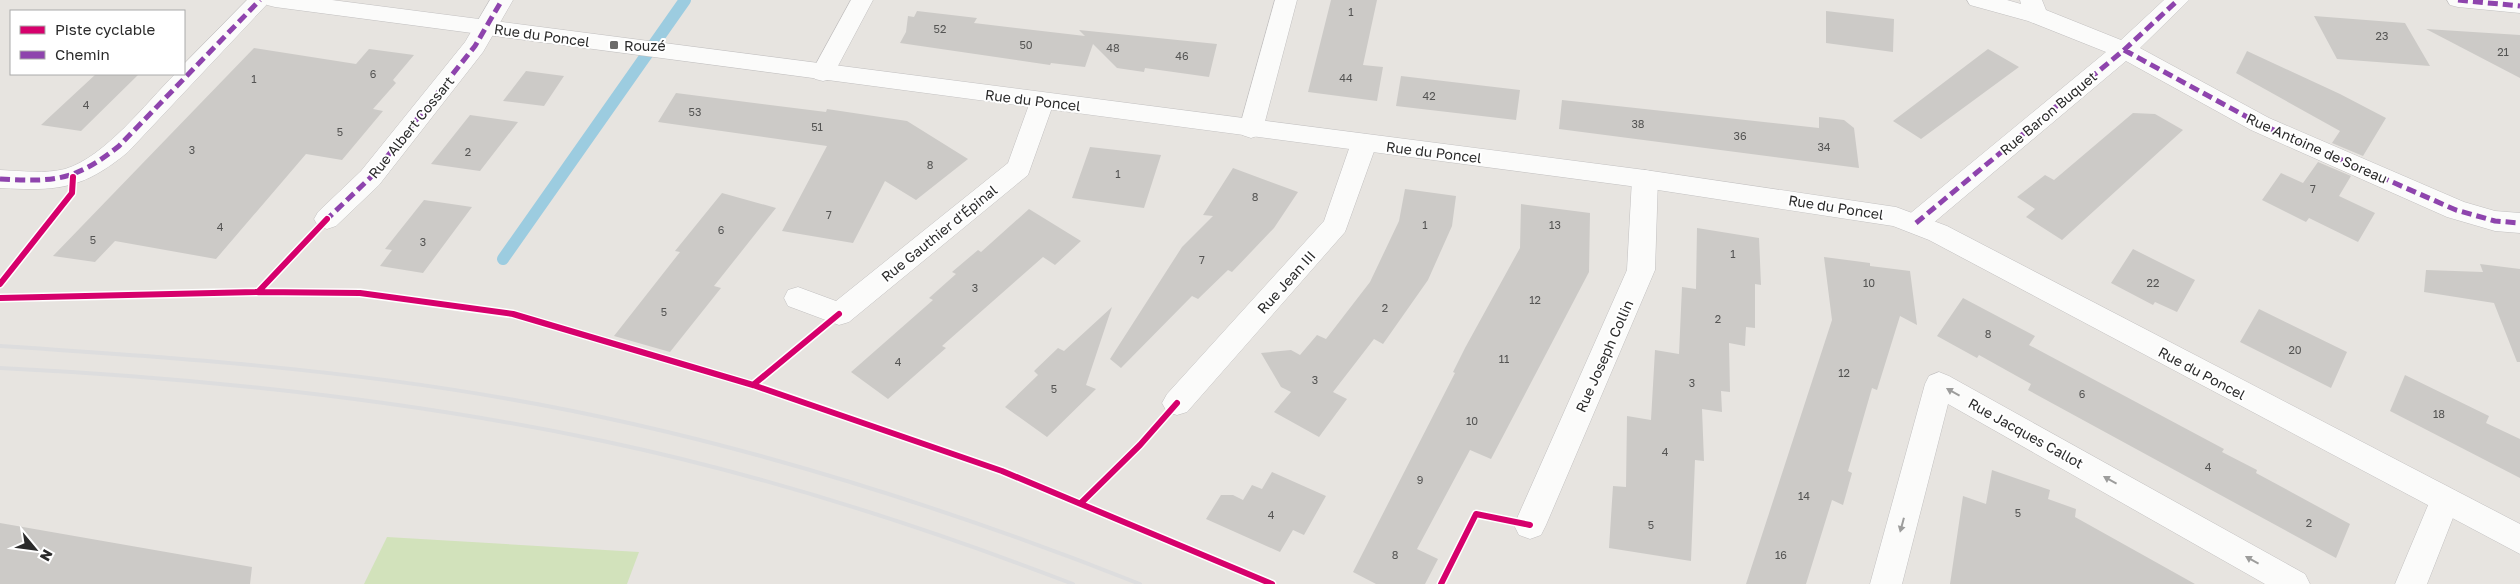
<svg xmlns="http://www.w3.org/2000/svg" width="2520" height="584" font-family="'Golos Text',sans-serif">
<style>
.pitch{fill:#d2e2bb}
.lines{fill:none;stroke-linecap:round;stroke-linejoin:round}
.stream{stroke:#9ccce0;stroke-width:12}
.building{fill:#cccac7}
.street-casing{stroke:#c2c0c0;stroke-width:1}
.secondary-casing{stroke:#c2c0c0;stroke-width:1}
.street{fill:#fbfbfa;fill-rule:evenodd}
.secondary{fill:#fbfbfa;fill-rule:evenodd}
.rail{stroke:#ddddde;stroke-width:4}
.quiet{stroke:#8e44ad;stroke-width:5;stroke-dasharray:10 5;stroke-linecap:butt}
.cycleway-casing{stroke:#fff;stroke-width:9}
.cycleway{stroke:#d6006c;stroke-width:6}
.oneway{fill:#9d9d9c}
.poi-dot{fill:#6c6b6a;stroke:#fff;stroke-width:2}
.labels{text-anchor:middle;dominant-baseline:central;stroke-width:4;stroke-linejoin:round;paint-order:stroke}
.number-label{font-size:11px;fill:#545453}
.street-label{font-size:14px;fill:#2a2a2a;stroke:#fff}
.poi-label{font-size:14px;fill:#2a2a2a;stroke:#fff;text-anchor:start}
</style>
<rect width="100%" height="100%" fill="#e7e4e0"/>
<path class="pitch" d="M 387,537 L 639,552 L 627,584 L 364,584 Z"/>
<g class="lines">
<path class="stream" d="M 503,259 L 685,0"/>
</g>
<path class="building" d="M 1331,0 L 1377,0 L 1363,65 L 1383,67 L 1377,101 L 1308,92 Z
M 917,11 L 977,18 L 974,23 L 1085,36 L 1079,30 L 1217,44 L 1209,77 L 1145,68 L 1144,72 L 1117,68 L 1093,44 L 1085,67 L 1051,63 L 1050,65 L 900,43 L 906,32 L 908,16 L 914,17 Z
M 1826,11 L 1894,19 L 1893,52 L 1826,43 Z
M 2314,16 L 2405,23 L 2430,66 L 2337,59 Z
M 2426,29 L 2520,35 L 2520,78 Z
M 254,48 L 356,64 L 369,49 L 414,55 L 393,80 L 396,83 L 373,109 L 383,111 L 342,160 L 306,154 L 216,259 L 115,241 L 95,262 L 53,256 Z
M 1988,49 L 2019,67 L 1921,139 L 1893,121 Z
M 2247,51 L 2340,94 L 2386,118 L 2363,156 L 2332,143 L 2340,131 L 2236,73 Z
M 526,71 L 564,76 L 544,106 L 503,101 Z
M 96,74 L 139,74 L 81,131 L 41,125 Z
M 1401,76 L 1520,90 L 1516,120 L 1396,106 Z
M 676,93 L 826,112 L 827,109 L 907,121 L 968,159 L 916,200 L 885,181 L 853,243 L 782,231 L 827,146 L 658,122 Z
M 1562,100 L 1819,128 L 1819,117 L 1844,120 L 1854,128 L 1859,168 L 1559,129 Z
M 2133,113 L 2155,114 L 2183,130 L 2062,240 L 2026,217 L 2035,209 L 2017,197 L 2045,175 L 2054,180 Z
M 470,115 L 518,122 L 480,171 L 431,164 Z
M 1090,147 L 1161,155 L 1144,208 L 1072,198 Z
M 2318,162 L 2351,176 L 2339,196 L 2375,213 L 2358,242 L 2309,218 L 2306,222 L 2262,200 L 2281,173 L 2303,183 Z
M 1233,168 L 1298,192 L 1274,228 L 1232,272 L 1228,270 L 1198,299 L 1192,296 L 1121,368 L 1110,359 L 1182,247 L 1213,216 L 1203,215 Z
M 1405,189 L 1456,196 L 1452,226 L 1428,280 L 1383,344 L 1374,339 L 1333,392 L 1347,399 L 1319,437 L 1274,412 L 1291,392 L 1281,387 L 1261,353 L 1291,350 L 1300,355 L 1317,335 L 1326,339 L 1370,282 L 1399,221 Z
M 722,193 L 776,208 L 714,286 L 721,288 L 670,352 L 614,336 L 680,252 L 675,251 Z
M 424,200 L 472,207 L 423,273 L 380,266 L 392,250 L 385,249 Z
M 1521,204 L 1590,213 L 1589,272 L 1491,459 L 1470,450 L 1417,549 L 1438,559 L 1425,584 L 1376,584 L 1353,572 L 1455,373 L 1453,372 L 1465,348 L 1520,248 Z
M 1029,209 L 1081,241 L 1055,265 L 1043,257 L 942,346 L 946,348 L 888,399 L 851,372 L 933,300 L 929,298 L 956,274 L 952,272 L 978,250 L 981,252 Z
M 1697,228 L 1759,238 L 1761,285 L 1755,284 L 1755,328 L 1746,327 L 1745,346 L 1729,343 L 1730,392 L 1721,391 L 1722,412 L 1702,409 L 1704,461 L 1695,460 L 1691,561 L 1609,548 L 1613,486 L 1626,487 L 1627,416 L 1651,420 L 1655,350 L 1679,354 L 1682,287 L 1696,289 Z
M 2133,249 L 2195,280 L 2177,312 L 2155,302 L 2153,305 L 2111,283 Z
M 1824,257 L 1870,263 L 1870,266 L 1910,271 L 1917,325 L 1900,316 L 1877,390 L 1872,388 L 1848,471 L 1852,473 L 1843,505 L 1832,500 L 1806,584 L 1746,584 L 1832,320 Z
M 2480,264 L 2520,269 L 2520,362 L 2517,362 L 2494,303 L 2424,292 L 2426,270 L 2483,272 Z
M 1963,298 L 2035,336 L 2029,345 L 2224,449 L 2222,452 L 2257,470 L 2256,473 L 2350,524 L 2336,558 L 2028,390 L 2031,384 L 1979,355 L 1977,358 L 1937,336 Z
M 1112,307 L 1086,385 L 1096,389 L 1047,437 L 1005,407 L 1038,375 L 1034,371 L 1058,348 L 1064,351 Z
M 2259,309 L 2347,352 L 2331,388 L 2240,342 Z
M 2405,375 L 2489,416 L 2486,423 L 2520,439 L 2520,478 L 2390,411 Z
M 1992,470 L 2050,490 L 2048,499 L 2076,509 L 2075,517 L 2195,584 L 1950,584 L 1963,496 L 1986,504 Z
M 1272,472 L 1326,496 L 1304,535 L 1293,530 L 1280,552 L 1206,519 L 1221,495 L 1233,495 L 1243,500 L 1252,485 L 1262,489 Z
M 0,523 L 252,567 L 250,584 L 0,584 Z"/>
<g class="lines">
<defs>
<path id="street" d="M 247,0 L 271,0 L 128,152 C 82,190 57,191 0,188 L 0,170 C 21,171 45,174 65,169 C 105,157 146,103 175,74 L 184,74 L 184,64 Z
M 490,0 L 513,0 L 483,52 L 379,185 L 336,226 L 327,229 L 318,226 L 314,219 L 318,212 L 361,171 L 465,42 Z
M 851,0 L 873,0 L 831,79 L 823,81 L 815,79 L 811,73 Z
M 1275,0 L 1297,0 L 1263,129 L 1260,135 L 1251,138 L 1242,135 L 1239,129 Z
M 1967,0 L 2007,0 L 2021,4 L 2020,0 L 2042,0 L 2046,10 L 2121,40 L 2164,0 L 2189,0 L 2140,48 L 2269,118 L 2464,202 L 2495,211 L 2520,213 L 2520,233 L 2495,231 L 2447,217 L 2251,130 L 2126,61 L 1925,230 L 1916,233 L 1907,230 L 1903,223 L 1907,216 L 2106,52 L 2028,21 L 1970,5 Z
M 2447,0 L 2520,0 L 2520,13 L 2458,7 L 2450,5 Z
M 1042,94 L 1051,96 L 1054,102 L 1028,175 L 849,322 L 839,325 L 788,306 L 784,298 L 788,290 L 798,287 L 836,301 L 1008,163 L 1030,102 L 1033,96 Z
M 1364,134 L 1373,137 L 1377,143 L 1345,232 L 1187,412 L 1177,415 L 1167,412 L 1162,403 L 1167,394 L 1324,221 L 1351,143 L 1355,137 Z
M 1645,170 L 1654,172 L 1658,179 L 1655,270 L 1546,525 L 1541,535 L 1530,539 L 1519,535 L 1514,525 L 1627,270 L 1632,179 L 1636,172 Z
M 1939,372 L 1949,376 L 2305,574 L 2310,584 L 2265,584 L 1948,404 L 1902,584 L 1870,584 L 1925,384 L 1929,376 Z
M 2445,487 L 2456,491 L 2460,500 L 2427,584 L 2395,584 L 2434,491 Z"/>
<path id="secondary" d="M 264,0 L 332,0 L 1645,170 L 1896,207 L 1947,226 L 2520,524 L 2520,554 L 1929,240 L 1893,226 L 1645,188 L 275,7 L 267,5 Z"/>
</defs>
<use href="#street" class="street-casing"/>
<use href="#secondary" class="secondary-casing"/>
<use href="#street" class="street"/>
<use href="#secondary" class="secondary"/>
<path class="rail" d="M 0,346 C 170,357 341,369 509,399 C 726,437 935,503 1140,584
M 0,368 C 203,378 404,399 603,441 C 764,475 920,525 1073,584"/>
<path class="quiet" d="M 2458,0 L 2520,6
M 2124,50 L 2260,124 L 2456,210 L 2495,221 L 2520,223
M 0,179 C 55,182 75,181 119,146 L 260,0
M 325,221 L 370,178 L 475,46 L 502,0
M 1916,223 L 2124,50 L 2178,0"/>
<defs>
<path id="cycleway" d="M 0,284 L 72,193 L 73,177
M 258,292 L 327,219
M 0,298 L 258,292 L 360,293 L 513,314 L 753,385 L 1002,471 L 1272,584
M 753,385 L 839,314
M 1081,503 L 1140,445 L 1177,403
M 1441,584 L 1476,514 L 1530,525"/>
</defs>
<use href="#cycleway" class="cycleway-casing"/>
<use href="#cycleway" class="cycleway"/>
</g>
<defs><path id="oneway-solid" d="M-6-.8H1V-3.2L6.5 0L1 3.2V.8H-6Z" transform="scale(1.25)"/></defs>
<g class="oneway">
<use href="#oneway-solid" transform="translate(1953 392) rotate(-151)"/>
<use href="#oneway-solid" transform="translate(2110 480) rotate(-151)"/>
<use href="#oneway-solid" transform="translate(1902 525) rotate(105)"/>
<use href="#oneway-solid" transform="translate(2252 560) rotate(-151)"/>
</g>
<rect class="poi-dot" x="609" y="40" width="10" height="10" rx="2.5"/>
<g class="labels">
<g class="number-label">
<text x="1351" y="11">1</text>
<text x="940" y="28">52</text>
<text x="2382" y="35">23</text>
<text x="1026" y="44">50</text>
<text x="1113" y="47">48</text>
<text x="2503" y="51">21</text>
<text x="1182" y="55">46</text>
<text x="373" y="73">6</text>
<text x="1346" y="77">44</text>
<text x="254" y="78">1</text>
<text x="1429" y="95">42</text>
<text x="86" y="104">4</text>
<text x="695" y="111">53</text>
<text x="1638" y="123">38</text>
<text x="817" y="126">51</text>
<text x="340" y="131">5</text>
<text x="1740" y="135">36</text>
<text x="1824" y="146">34</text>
<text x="192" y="149">3</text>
<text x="468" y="151">2</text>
<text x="930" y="164">8</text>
<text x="1118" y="173">1</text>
<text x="2313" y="188">7</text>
<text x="1255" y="196">8</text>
<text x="829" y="214">7</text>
<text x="1425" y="224">1</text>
<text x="1555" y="224">13</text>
<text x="220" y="226">4</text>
<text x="721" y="229">6</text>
<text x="93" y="239">5</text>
<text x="423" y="241">3</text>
<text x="1733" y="253">1</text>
<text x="1202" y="259">7</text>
<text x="1869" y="282">10</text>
<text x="2153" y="282">22</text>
<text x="975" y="287">3</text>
<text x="1535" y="299">12</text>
<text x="1385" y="307">2</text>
<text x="664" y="311">5</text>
<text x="1718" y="318">2</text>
<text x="1988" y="333">8</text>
<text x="2295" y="349">20</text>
<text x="1504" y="358">11</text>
<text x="898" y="361">4</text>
<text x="1844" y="372">12</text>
<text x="1315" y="379">3</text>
<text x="1692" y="382">3</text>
<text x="1054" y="388">5</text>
<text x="2082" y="393">6</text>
<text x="2439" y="413">18</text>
<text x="1472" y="420">10</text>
<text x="1665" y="451">4</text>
<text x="2208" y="466">4</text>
<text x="1420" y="479">9</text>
<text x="1804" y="495">14</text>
<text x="2018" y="512">5</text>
<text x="1271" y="514">4</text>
<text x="2309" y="522">2</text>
<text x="1651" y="524">5</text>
<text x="1395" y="554">8</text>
<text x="1781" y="554">16</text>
</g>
<g class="street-label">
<text transform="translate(542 35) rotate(8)">Rue du Poncel</text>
<text transform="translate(1033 100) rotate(7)">Rue du Poncel</text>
<text transform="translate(2048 113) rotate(-40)">Rue Baron Buquet</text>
<text transform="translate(411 127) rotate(-51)">Rue Albert Cossart</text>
<text transform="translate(2317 148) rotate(24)">Rue Antoine de Soreau</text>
<text transform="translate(1434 152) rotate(7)">Rue du Poncel</text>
<text transform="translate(1836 207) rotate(9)">Rue du Poncel</text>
<text transform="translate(939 233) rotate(-39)">Rue Gauthier d'Épinal</text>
<text transform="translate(1286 282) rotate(-48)">Rue Jean III</text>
<text transform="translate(1604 356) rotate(-66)">Rue Joseph Collin</text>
<text transform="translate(2202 373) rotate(28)">Rue du Poncel</text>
<text transform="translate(2026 433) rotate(29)">Rue Jacques Callot</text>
</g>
<g class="poi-label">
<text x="624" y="45">Rouzé</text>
</g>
</g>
<rect x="10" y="10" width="175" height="65" fill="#ffffff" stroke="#aaaaaa"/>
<rect x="20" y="26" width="25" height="8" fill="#d6006c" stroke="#aaaaaa"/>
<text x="55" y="35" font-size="15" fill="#2a2a2a">Piste cyclable</text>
<rect x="20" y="51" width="25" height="8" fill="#8e44ad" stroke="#aaaaaa"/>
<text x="55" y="60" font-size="15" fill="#2a2a2a">Chemin</text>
<g transform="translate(35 549) rotate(119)" stroke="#ffffff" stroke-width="4" paint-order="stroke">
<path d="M0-4L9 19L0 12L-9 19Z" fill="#2a2a2a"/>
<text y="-8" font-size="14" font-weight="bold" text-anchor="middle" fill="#2a2a2a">N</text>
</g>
</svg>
